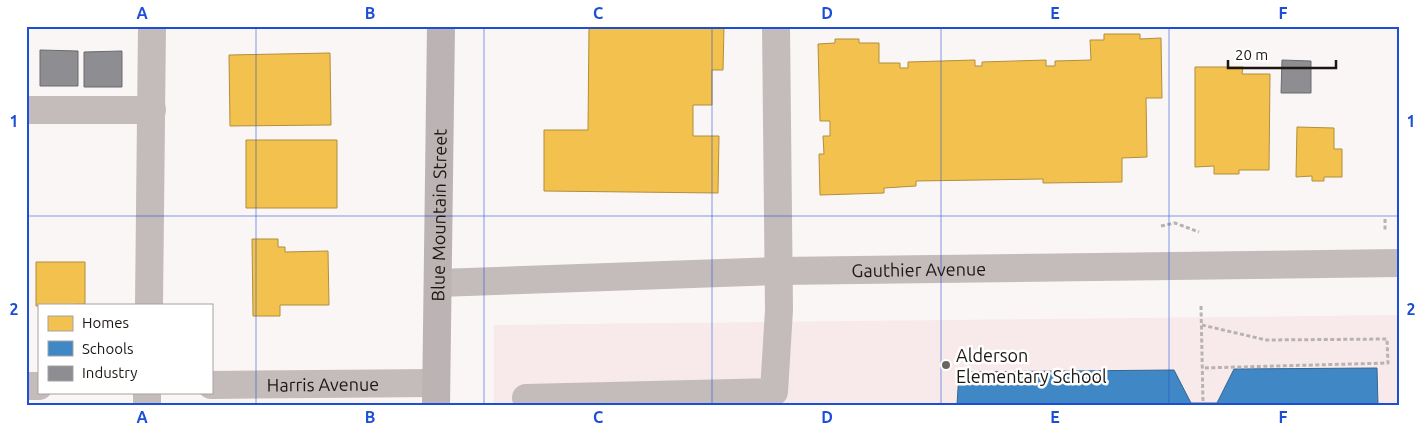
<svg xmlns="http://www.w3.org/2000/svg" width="1425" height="431" font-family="Ubuntu,sans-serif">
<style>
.education{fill:#f8eaeb}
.homes{fill:#f2c14e;stroke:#b28e3d}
.schools{fill:#3f88c5;stroke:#356690}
.industry{fill:#8d8d92;stroke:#6b6a6c}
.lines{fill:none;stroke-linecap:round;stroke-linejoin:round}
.path{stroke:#b8b3b2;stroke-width:3;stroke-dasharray:4 2.5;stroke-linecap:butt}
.minor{stroke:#c4bbbb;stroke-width:28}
.major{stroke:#bcb4b4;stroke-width:28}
.grid{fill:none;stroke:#1d4ed8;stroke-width:1;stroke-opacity:0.55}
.poi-dot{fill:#6a6563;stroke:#fff;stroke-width:2}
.labels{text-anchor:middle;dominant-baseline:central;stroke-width:5;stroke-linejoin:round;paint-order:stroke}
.street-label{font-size:18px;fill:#1d1714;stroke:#fff}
.poi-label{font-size:18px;fill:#1d1714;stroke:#fff;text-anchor:start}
.neatline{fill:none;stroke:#1d4ed8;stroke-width:2}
.grid-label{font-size:16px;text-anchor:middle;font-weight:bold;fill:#1d4ed8}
</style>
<rect width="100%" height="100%" fill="#faf6f5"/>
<path class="education" d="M 1399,315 L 1399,405 L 494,405 L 494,325 Z"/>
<path class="homes" d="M 285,26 L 351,26 L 351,28 Z
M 589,26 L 724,26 L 723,70 L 712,70 L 712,105 L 693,105 L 693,136 L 719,136 L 718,193 L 544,191 L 544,130 L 588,130 Z
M 1104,34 L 1140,34 L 1140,39 L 1161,38 L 1162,98 L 1146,98 L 1147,157 L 1122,158 L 1122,182 L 1043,183 L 1043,179 L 916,181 L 916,186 L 884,188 L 884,193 L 820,195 L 819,154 L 824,154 L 823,136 L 830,136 L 830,121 L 820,121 L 818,44 L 835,43 L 835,39 L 859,39 L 859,43 L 879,43 L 879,63 L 900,63 L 900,68 L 908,68 L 908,62 L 975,60 L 975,66 L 982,66 L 982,62 L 1046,60 L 1046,66 L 1055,66 L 1055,61 L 1091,60 L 1090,40 L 1104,40 Z
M 330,53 L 331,125 L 230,126 L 229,55 Z
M 1195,67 L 1243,67 L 1242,74 L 1270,74 L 1269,170 L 1239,170 L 1239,174 L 1214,174 L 1214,166 L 1195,167 Z
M 1297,127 L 1334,128 L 1334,149 L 1342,149 L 1342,177 L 1324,177 L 1324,181 L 1312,181 L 1312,176 L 1296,177 Z
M 246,140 L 337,140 L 337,208 L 246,208 Z
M 252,239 L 278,239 L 278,247 L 285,247 L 285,252 L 328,251 L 329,305 L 280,305 L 280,316 L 253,316 Z
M 36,262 L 85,262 L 85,304 L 36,306 Z"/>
<path class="schools" d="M 1377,368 L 1378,405 L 957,405 L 959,372 L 1174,370 L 1191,403 L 1217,403 L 1234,369 Z"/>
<path class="industry" d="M 40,50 L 78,51 L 78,86 L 40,86 Z
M 122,51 L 122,87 L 84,87 L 84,52 Z
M 1282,60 L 1311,61 L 1311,93 L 1281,93 Z"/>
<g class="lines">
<path class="path" d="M 1385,219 L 1385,231
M 1161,226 L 1175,223 L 1199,232
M 1201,306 L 1203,403
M 1202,325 L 1266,340 L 1387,339 L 1388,363 L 1202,368"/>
<g class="minor">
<path d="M 26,110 L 152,110"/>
<path id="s1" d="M 439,283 L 779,271 L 1399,263"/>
<path d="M 149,305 L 152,26"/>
<path id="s2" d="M 211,385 L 436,383"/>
<path d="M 26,386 L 39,386"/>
<path d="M 526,398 L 774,392 L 779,310 L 776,26"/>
<path d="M 147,405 L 147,392"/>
</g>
<path class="major" id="s3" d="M 436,405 L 441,26"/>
</g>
<path class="grid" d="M 256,26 L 256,405M 484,26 L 484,405M 712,26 L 712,405M 941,26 L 941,405M 1169,26 L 1169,405M 26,216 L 1399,216"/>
<circle class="poi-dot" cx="946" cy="365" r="5"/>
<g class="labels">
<g class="street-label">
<text stroke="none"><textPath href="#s3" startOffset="190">Blue Mountain Street</textPath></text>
<text stroke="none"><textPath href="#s1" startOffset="480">Gauthier Avenue</textPath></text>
<text stroke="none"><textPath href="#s2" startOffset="112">Harris Avenue</textPath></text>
</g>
<g class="poi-label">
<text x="956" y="355">Alderson<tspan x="956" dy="21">Elementary School</tspan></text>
</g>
</g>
<rect width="1425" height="431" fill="none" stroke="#ffffff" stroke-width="55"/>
<rect x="38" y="304" width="175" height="90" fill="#ffffff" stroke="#a5a2a1"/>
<rect x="48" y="316" width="25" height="15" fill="#f2c14e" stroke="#a5a2a1"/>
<text x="82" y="328" font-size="15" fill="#1d1714">Homes</text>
<rect x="48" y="341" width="25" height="15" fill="#3f88c5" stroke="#a5a2a1"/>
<text x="82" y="354" font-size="15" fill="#1d1714">Schools</text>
<rect x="48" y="366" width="25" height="15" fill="#8d8d92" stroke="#a5a2a1"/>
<text x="82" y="378" font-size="15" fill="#1d1714">Industry</text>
<path d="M1228 60v8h108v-8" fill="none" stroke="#1d1714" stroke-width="2.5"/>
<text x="1235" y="60" font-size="15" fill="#1d1714" stroke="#ffffff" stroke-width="4" paint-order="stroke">20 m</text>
<rect x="28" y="28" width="1370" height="376" class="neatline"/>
<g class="grid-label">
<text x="142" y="19">A</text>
<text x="370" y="19">B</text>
<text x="598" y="19">C</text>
<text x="827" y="19">D</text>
<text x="1055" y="19">E</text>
<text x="1283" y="19">F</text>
<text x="14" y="127">1</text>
<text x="1411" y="127">1</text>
<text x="14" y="315">2</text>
<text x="1411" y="315">2</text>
<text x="142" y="423">A</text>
<text x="370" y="423">B</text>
<text x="598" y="423">C</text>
<text x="827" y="423">D</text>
<text x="1055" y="423">E</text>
<text x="1283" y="423">F</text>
</g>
</svg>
